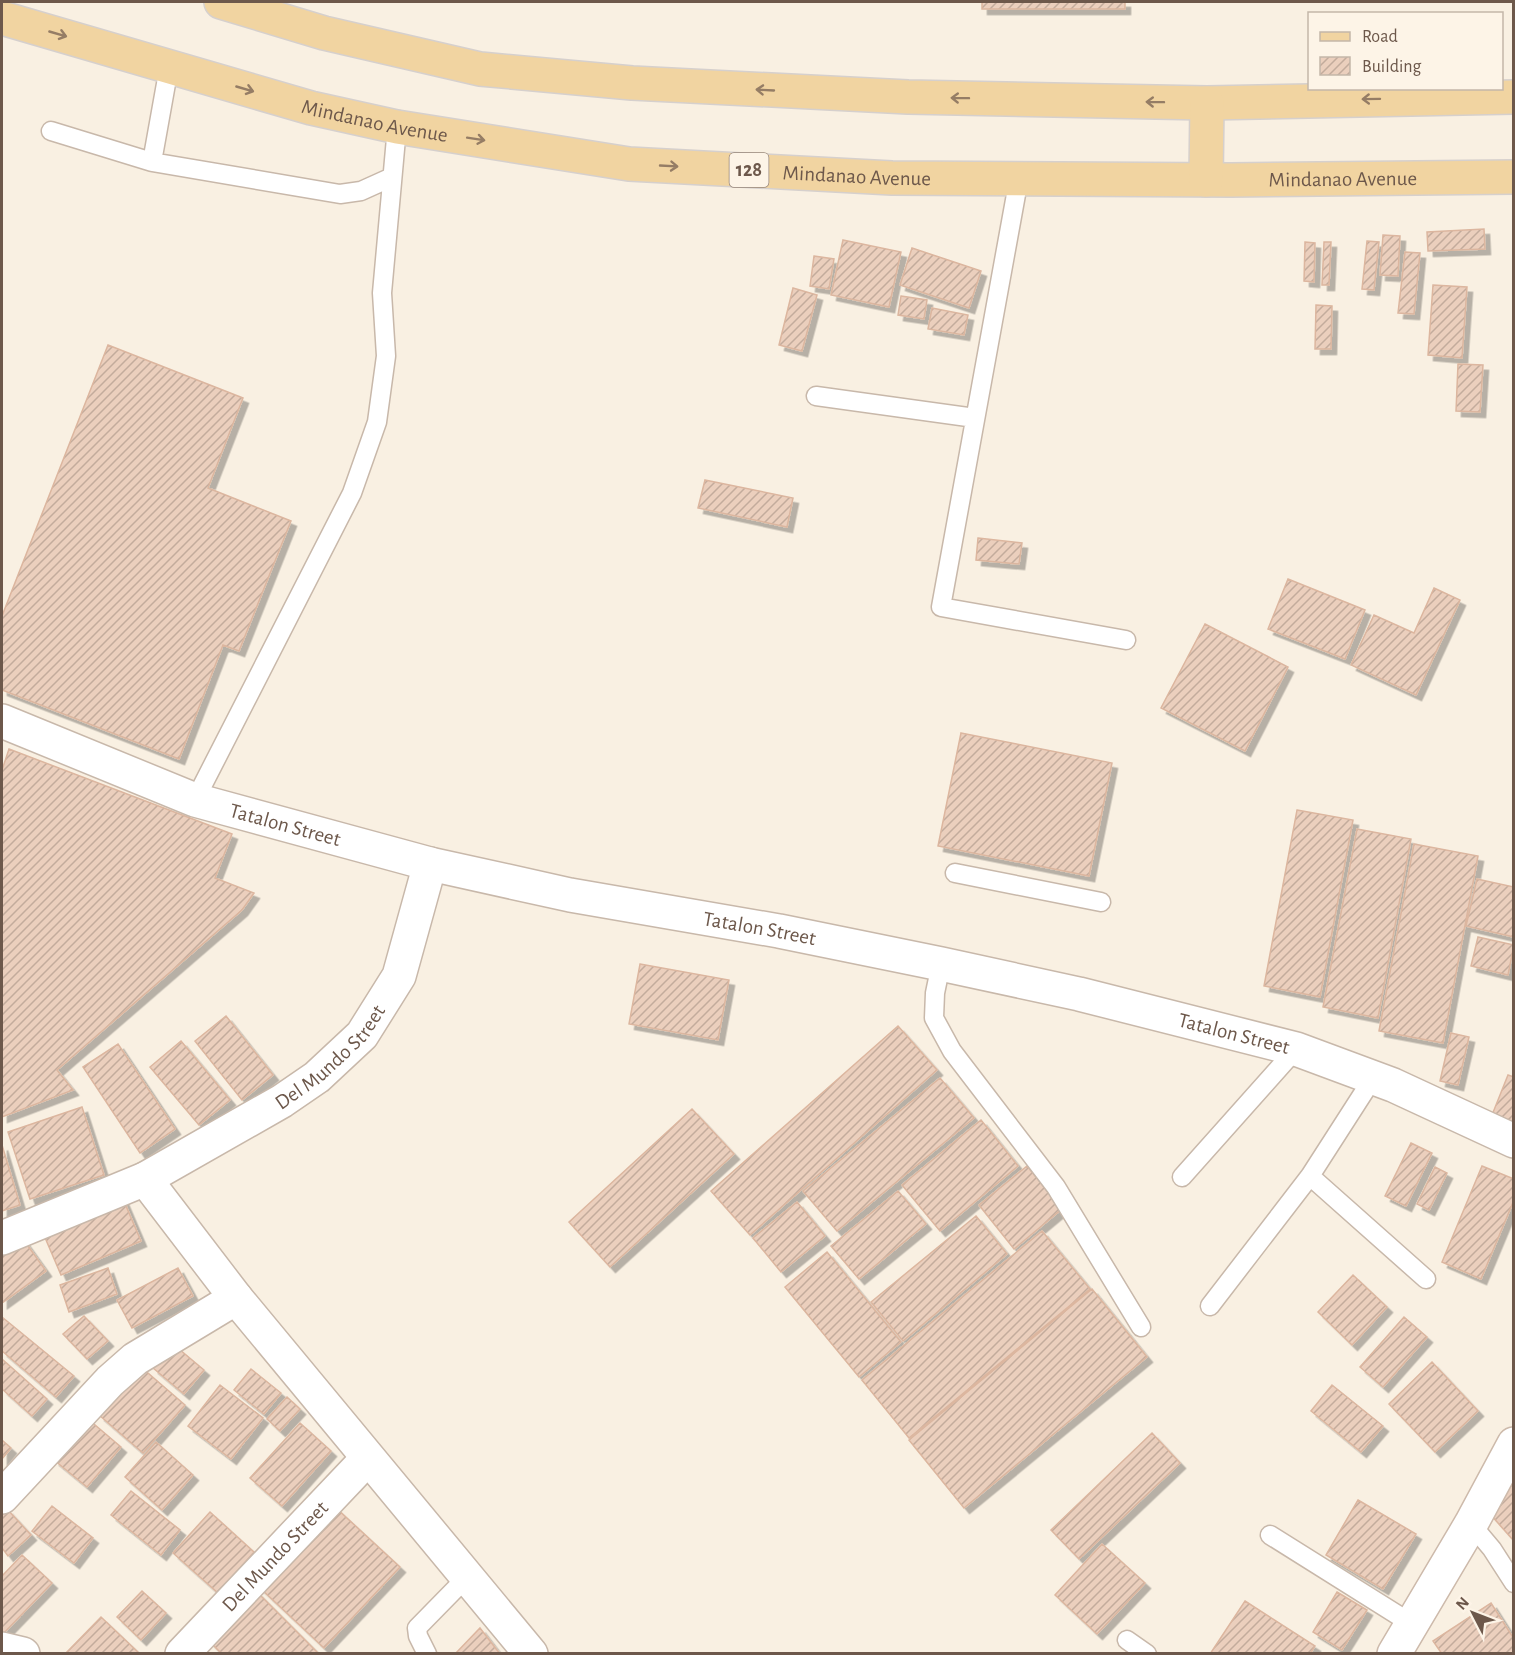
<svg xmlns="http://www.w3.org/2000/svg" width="1515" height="1655" font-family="'Alegreya Sans',sans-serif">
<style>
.building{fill:url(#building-hatch);stroke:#dcb69f;stroke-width:1.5;filter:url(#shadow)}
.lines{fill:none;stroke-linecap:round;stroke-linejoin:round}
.lane-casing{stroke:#c8b8aa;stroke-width:21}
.street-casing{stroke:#c8b8aa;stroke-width:36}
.secondary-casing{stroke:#cdbaab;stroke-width:36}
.primary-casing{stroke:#d6d0cd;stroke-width:36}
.lane{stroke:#fff;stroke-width:18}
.street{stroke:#fff;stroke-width:33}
.secondary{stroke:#fff;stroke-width:33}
.primary{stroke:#f1d4a1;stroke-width:33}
.oneway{stroke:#957d65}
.labels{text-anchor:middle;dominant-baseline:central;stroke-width:5;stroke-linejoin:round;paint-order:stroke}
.shield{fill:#fdf4e7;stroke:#98877a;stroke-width:1.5}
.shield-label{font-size:20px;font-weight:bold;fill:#6d584b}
.street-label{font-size:21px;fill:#6d584b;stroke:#fdf4e7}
</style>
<defs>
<pattern id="building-hatch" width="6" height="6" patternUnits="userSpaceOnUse" patternTransform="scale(1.5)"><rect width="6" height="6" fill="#ebcfbd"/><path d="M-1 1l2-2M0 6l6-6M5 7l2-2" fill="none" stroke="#c3ab9c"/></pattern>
<filter id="shadow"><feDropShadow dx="5.5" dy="5.5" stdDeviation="0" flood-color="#0004"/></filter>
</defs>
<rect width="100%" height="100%" fill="#f9f0e2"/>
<path class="building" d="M 982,2 L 1125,2 L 1125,9 L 982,9 Z
M 1484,229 L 1485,249 L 1428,251 L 1427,232 Z
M 1383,235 L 1400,236 L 1398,276 L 1380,275 Z
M 843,240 L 901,252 L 889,307 L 831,295 Z
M 1367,241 L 1379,242 L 1374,290 L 1362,289 Z
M 1305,242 L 1315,243 L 1314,282 L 1304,281 Z
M 1324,242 L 1331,242 L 1329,285 L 1322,285 Z
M 912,248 L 981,271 L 969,308 L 900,285 Z
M 1405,252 L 1420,253 L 1414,314 L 1398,313 Z
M 814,256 L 834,259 L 829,289 L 810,286 Z
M 1433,285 L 1467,287 L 1462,358 L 1428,355 Z
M 793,288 L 817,295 L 802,351 L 779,345 Z
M 901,296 L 927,300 L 924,319 L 898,315 Z
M 1316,305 L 1332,306 L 1331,349 L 1315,349 Z
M 932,308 L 968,315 L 964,335 L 928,329 Z
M 108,345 L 243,398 L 208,488 L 291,521 L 239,651 L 223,645 L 179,759 L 2,690 L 2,616 Z
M 1458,364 L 1483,365 L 1480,412 L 1456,411 Z
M 705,480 L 793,498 L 787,527 L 698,508 Z
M 978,538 L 1022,543 L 1019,564 L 976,560 Z
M 1288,579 L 1365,610 L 1345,659 L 1268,629 Z
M 1434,588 L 1460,600 L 1416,695 L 1351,665 L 1374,615 L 1414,633 Z
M 1205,624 L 1288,667 L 1245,751 L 1161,708 Z
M 961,733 L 1112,763 L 1089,876 L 938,846 Z
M 9,749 L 232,834 L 215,878 L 254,893 L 242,910 L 57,1070 L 73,1090 L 2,1117 L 2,770 Z
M 1297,810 L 1353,820 L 1320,997 L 1264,986 Z
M 1357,829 L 1411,839 L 1378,1018 L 1323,1007 Z
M 1414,844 L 1478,856 L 1443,1043 L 1379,1031 Z
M 1477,879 L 1514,887 L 1514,937 L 1466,926 Z
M 1478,937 L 1514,945 L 1508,975 L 1471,966 Z
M 640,964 L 729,980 L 718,1040 L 629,1024 Z
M 226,1016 L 273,1075 L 242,1100 L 195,1041 Z
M 898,1026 L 937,1070 L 750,1235 L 711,1191 Z
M 1451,1033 L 1469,1037 L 1458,1085 L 1440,1081 Z
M 181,1041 L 230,1100 L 199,1125 L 150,1067 Z
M 118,1044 L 175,1129 L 140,1153 L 83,1067 Z
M 1508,1075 L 1514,1077 L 1514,1123 L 1492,1115 Z
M 940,1078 L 974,1118 L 837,1231 L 803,1191 Z
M 82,1107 L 104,1175 L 30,1199 L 8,1132 Z
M 692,1109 L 734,1154 L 610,1267 L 569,1222 Z
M 981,1120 L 1018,1166 L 940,1231 L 902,1185 Z
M 1411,1143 L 1432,1153 L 1406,1206 L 1385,1196 Z
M 2,1145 L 20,1205 L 2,1211 Z
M 1027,1166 L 1062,1209 L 1014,1249 L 979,1205 Z
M 1482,1166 L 1514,1179 L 1514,1200 L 1481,1279 L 1442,1262 Z
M 1435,1167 L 1447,1173 L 1429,1210 L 1417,1204 Z
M 898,1191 L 926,1224 L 859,1279 L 831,1246 Z
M 123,1199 L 141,1241 L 61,1275 L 43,1233 Z
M 797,1202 L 825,1236 L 781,1272 L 753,1238 Z
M 976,1216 L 1007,1254 L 903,1341 L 871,1302 Z
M 1042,1231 L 1090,1289 L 909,1438 L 862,1380 Z
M 23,1239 L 46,1271 L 2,1303 L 2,1254 Z
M 827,1252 L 901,1342 L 859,1377 L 785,1287 Z
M 108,1268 L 117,1294 L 69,1312 L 60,1285 Z
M 178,1268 L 193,1296 L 132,1328 L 117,1300 Z
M 1353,1275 L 1387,1307 L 1352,1345 L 1318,1312 Z
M 1092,1289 L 1147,1357 L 964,1508 L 909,1440 Z
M 84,1316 L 108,1341 L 87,1359 L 63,1334 Z
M 2,1317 L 74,1376 L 56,1397 L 2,1351 Z
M 1404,1317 L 1427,1337 L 1383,1387 L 1360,1367 Z
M 173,1344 L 204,1370 L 184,1394 L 153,1368 Z
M 2,1359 L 47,1399 L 32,1416 L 2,1389 Z
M 1432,1362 L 1478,1411 L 1435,1452 L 1389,1404 Z
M 141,1367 L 185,1405 L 143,1453 L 99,1415 Z
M 251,1369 L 281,1393 L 264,1414 L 234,1390 Z
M 220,1385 L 263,1418 L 231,1459 L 188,1426 Z
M 1332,1385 L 1383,1426 L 1361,1452 L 1311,1411 Z
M 287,1397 L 300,1409 L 280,1431 L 267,1419 Z
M 88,1419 L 121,1447 L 87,1487 L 54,1460 Z
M 300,1423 L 331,1451 L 282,1506 L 250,1478 Z
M 1152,1433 L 1180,1463 L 1079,1559 L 1051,1530 Z
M 2,1440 L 11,1448 L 2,1459 Z
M 156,1442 L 193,1475 L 162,1510 L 125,1477 Z
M 1510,1479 L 1514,1482 L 1514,1541 L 1490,1514 Z
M 131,1491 L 180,1530 L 161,1555 L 111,1515 Z
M 1358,1500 L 1416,1534 L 1383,1589 L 1326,1555 Z
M 52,1506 L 93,1538 L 74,1563 L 32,1531 Z
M 335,1507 L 400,1567 L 324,1648 L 259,1587 Z
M 7,1509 L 31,1535 L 8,1556 L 2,1548 L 2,1514 Z
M 210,1512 L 254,1552 L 218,1593 L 173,1553 Z
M 1102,1544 L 1145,1583 L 1097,1634 L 1055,1595 Z
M 22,1555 L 52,1583 L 2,1635 L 2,1576 Z
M 142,1591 L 166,1613 L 141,1640 L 117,1617 Z
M 257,1592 L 319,1654 L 222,1654 L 209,1641 Z
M 1337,1592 L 1367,1610 L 1342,1650 L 1313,1632 Z
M 1245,1601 L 1315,1646 L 1310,1654 L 1210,1654 Z
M 1491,1603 L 1514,1639 L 1514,1654 L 1442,1654 L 1433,1641 Z
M 101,1617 L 140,1654 L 65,1654 Z
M 480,1628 L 500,1654 L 455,1654 Z"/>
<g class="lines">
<defs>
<path id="lane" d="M 51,131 L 152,162 L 169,67
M 152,162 L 340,194 L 361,191 L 392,177
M 1019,178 L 941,607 L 1126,640
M 816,396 L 975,418
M 195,800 L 352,493 L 377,422 L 386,356 L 382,293 L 397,127
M 955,873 L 1101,902
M 941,964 L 935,993 L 934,1018 L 952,1051 L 1056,1187 L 1141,1327
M 1310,1176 L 1426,1279
M 1182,1177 L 1296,1049
M 1210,1306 L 1310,1176 L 1373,1078
M 1471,1524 L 1492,1549 L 1514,1583
M 1270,1535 L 1412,1624
M 1127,1640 L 1147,1654
M 427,1654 L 418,1636 L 417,1628 L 467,1577"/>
<g id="street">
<path id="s1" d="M 2,721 L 195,800 L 430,864 L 570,895 L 779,931 L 941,964 L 1079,994 L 1296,1049 L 1393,1085 L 1514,1141"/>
<path d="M 145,1179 L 236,1298 L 531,1654"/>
<path id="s2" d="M 2,1238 L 145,1179 L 282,1101 L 317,1077 L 362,1035 L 399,976 L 430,864"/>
<path d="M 2,1497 L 110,1381 L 135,1359 L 236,1298"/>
<path d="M 2,1649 L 23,1654"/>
<path id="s3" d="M 182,1654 L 367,1459"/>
</g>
<path id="secondary" d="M 1394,1654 L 1471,1524 L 1514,1444"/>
<g id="primary">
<path d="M 221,2 L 324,33 L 480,69 L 632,83 L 908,97 L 1207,103 L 1514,97"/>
<path id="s4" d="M 2,18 L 311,108 L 397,127 L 629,164 L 892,178 L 1231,180 L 1514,177"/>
<path d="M 1206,180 L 1207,103"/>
</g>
</defs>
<use href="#lane" class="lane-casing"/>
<use href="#street" class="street-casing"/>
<use href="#secondary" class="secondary-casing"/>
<use href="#primary" class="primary-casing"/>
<use href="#lane" class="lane"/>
<use href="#street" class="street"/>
<use href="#secondary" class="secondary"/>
<use href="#primary" class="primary"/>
</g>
<defs><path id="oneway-shaft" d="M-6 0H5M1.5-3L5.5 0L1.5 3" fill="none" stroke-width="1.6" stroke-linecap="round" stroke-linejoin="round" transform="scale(1.5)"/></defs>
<g class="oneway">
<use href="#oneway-shaft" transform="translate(58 34) rotate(16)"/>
<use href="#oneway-shaft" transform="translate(245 89) rotate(16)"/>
<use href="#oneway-shaft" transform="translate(765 90) rotate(-177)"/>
<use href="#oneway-shaft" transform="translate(960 98) rotate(-179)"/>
<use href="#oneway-shaft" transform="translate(1371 99) rotate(179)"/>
<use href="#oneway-shaft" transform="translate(1155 102) rotate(-179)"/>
<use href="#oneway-shaft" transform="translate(476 139) rotate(9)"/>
<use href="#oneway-shaft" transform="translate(669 166) rotate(3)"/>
</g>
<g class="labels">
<rect class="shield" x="729.5" y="153" width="39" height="34" rx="4.5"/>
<g class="shield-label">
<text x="749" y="170">128</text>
</g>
<g class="street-label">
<text stroke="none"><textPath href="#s4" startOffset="387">Mindanao Avenue</textPath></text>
<text stroke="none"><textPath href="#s4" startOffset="873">Mindanao Avenue</textPath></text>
<text stroke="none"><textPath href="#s4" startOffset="1359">Mindanao Avenue</textPath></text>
<text stroke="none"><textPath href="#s1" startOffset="302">Tatalon Street</textPath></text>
<text stroke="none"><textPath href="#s1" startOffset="788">Tatalon Street</textPath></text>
<text stroke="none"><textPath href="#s1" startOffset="1274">Tatalon Street</textPath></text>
<text stroke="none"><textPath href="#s2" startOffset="378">Del Mundo Street</textPath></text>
<text stroke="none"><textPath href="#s3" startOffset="135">Del Mundo Street</textPath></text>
</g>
</g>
<rect width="1515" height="1655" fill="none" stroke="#6d584b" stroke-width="6"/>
<rect x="1308" y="12" width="195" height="78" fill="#fdf4e7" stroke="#c3b6a9" stroke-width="1.5"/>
<rect x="1320" y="32" width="30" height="9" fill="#f1d4a1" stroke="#c3b6a9" stroke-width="1.5"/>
<text x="1362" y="42" font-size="18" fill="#6d584b">Road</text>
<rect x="1320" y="57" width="30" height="18" fill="url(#building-hatch)" stroke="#c3b6a9" stroke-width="1.5"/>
<text x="1362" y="72" font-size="18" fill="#6d584b">Building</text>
<g transform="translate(1473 1613) rotate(312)" stroke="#fdf4e7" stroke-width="4.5" paint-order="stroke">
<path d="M0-4.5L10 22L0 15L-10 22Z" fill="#6d584b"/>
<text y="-9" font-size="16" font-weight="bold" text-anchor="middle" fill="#6d584b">N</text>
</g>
</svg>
